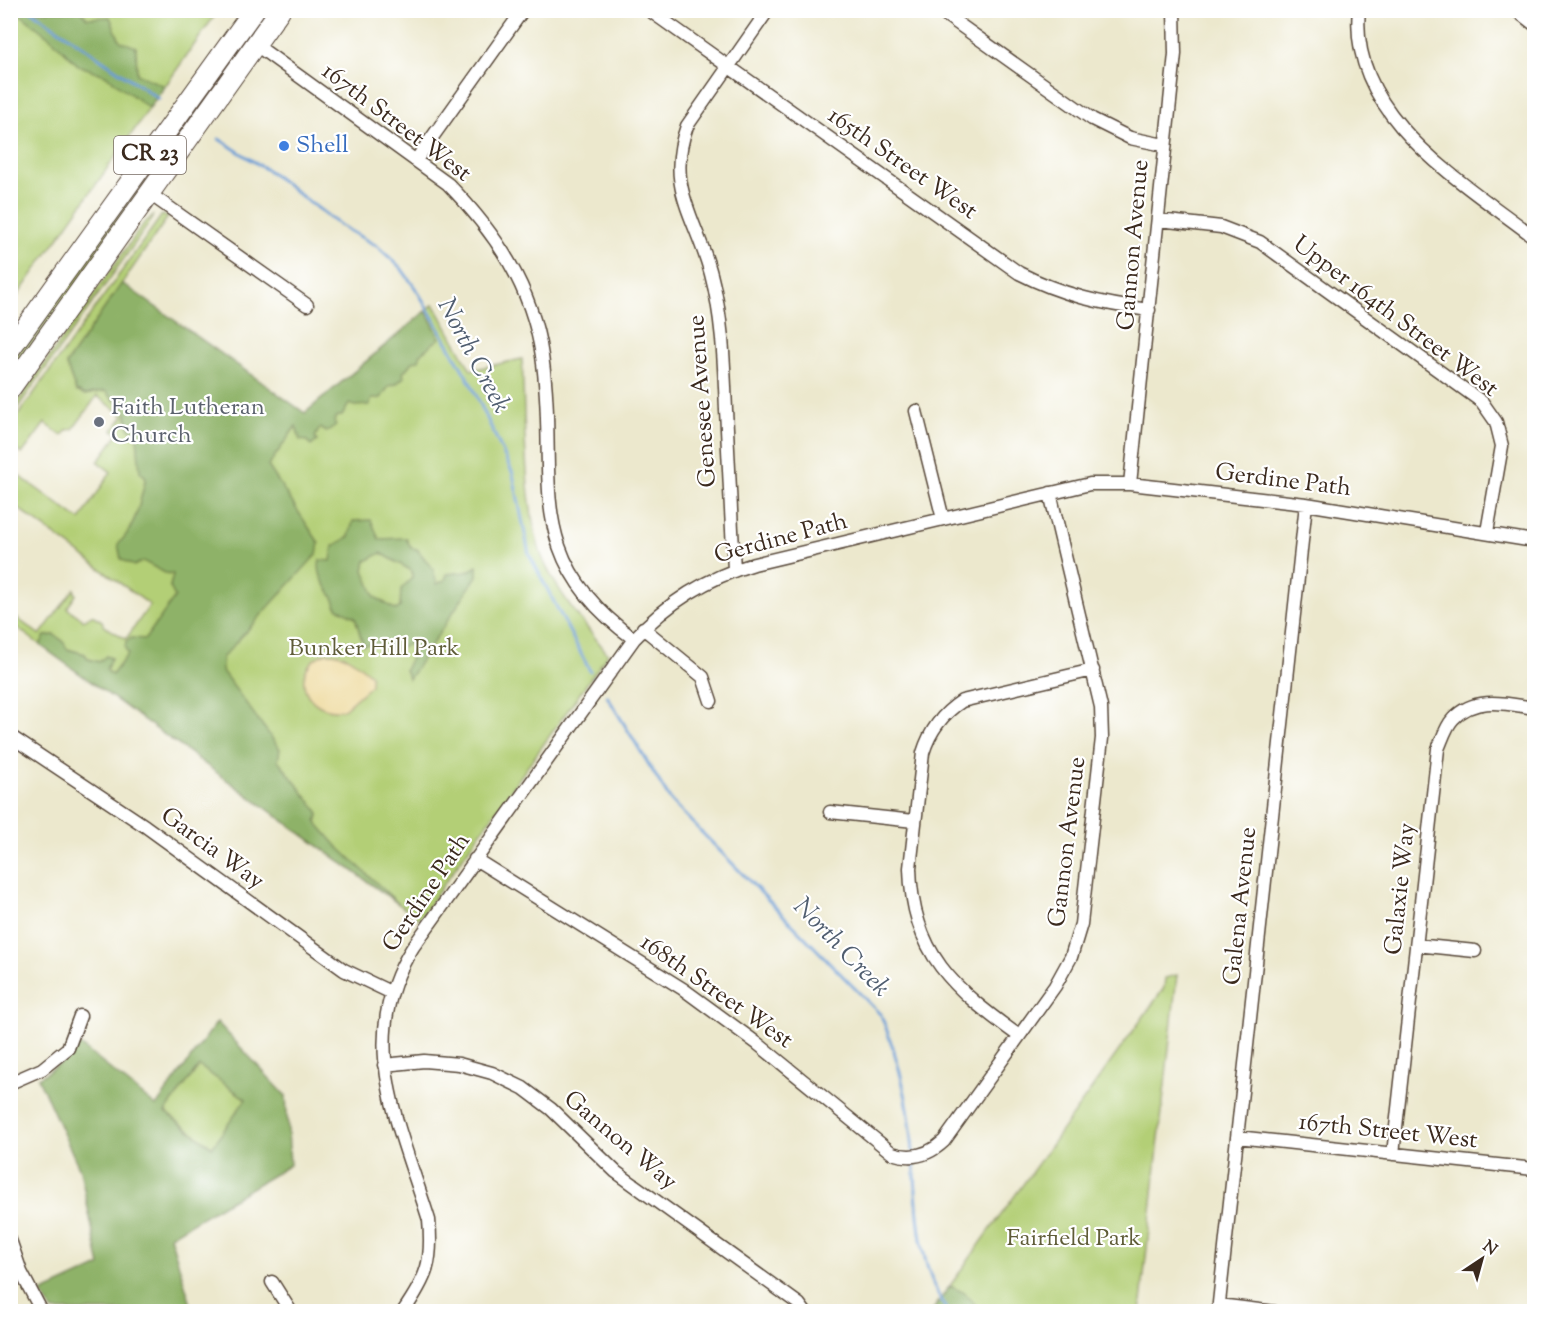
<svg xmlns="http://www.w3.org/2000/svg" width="1545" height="1322" font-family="'Sorts Mill Goudy',serif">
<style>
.green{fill:#b3cf76;stroke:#777c4a;stroke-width:1.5}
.forest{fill:#8eb267;stroke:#646e42;stroke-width:1.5;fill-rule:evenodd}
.sand{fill:#eeda9e;stroke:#94825e;stroke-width:1.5}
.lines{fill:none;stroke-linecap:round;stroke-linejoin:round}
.stream{stroke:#6a9dd5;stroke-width:3}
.minor-casing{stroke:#564638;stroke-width:15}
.primary-casing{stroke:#564638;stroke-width:22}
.minor{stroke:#fff;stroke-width:12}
.primary{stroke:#fff;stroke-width:20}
.shop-dot{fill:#3f7fe0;stroke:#fff;stroke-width:2}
.worship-dot{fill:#6b7280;stroke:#fff;stroke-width:2}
.labels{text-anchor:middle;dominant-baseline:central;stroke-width:4.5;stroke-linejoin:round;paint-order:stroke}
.shield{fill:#fff;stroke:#766a62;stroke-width:1.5}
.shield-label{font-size:22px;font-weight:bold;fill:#3b2a1e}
.street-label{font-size:24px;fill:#3b2a1e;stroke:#fff}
.shop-label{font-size:24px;fill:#366cbe;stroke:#fff;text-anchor:start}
.worship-label{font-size:24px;fill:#5b616d;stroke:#fff;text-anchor:start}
.park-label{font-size:24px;fill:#5f5c38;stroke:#fff}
.water-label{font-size:26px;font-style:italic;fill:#505e70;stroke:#fff}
</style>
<rect width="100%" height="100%" fill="#fff"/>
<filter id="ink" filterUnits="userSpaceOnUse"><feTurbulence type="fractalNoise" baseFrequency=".0167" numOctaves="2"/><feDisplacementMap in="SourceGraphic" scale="12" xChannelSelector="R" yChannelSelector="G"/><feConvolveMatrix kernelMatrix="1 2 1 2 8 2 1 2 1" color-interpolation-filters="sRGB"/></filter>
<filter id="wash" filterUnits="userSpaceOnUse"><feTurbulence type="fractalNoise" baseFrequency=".008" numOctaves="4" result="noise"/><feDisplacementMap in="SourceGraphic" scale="24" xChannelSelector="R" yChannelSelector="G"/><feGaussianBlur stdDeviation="1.35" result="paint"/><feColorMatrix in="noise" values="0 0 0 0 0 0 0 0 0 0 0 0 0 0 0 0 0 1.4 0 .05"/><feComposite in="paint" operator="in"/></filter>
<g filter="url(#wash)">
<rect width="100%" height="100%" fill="#ece8cd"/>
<path class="green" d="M 11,11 L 218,11 L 11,305 Z
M 238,45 L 244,49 L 11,376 L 11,362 Z
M 162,215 L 168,217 L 66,364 L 76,391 L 85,395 L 105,391 L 126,412 L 129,427 L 137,437 L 146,477 L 138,511 L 125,539 C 140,557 150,567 174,574 L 170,586 L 175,596 L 305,413 L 434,304 L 471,370 L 522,359 C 525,414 523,516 545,564 C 561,597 585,625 608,654 L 419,919 L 107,693 L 129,653 L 112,675 L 106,670 L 111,658 L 106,656 L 99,662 L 88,659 L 85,654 L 67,649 L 63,641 L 54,635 L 45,636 L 40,645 L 11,623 L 11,614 L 40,635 L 74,589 L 76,595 L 67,608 L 84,620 L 92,615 L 102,621 L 104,626 L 126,639 L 150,605 L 11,503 L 11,470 L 80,520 L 111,472 L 98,462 L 118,434 L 113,430 L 124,416 L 97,396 L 73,429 L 67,430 L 62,436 L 45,423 L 22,454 L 11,446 L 11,425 Z
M 153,216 L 153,218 L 11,417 L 11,411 L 144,223 Z
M 1177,975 L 1140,1311 L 957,1311 L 942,1297 L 1164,988 L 1165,978 Z
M 199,1066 L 246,1099 L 213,1147 L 165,1112 Z"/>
<path class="forest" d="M 16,11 L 81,11 L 87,18 L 110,17 L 120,41 L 136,47 L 137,74 L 165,86 L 149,108 L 105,75 L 78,65 L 53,40 Z
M 122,283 L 305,413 L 426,311 L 440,338 L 421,353 L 419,360 L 412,362 L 403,373 L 404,377 L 396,384 L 389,386 L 381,398 L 372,399 L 369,405 L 355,406 L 349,404 L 342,416 L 337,416 L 334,421 L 336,425 L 326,432 L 320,428 L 315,437 L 317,441 L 311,446 L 307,441 L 300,440 L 296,426 L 268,466 L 319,543 L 317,554 L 222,658 L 222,671 L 280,749 L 278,760 L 319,813 L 316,822 L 337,846 L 399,904 L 40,645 L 45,636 L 54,635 L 63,641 L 67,649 L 85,654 L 88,659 L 99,662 L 106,656 L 111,658 L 106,670 L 112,675 L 128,654 L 125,648 L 126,642 L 132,638 L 145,639 L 175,597 L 170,587 L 173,574 L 165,573 L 143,561 L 134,566 L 121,559 L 118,544 C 136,529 141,498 146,477 L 140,472 L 137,437 L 129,427 L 126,412 L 105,391 L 85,395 L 76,391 L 66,364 Z
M 371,520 L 379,539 L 406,538 L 411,548 L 417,549 L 433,569 L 437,584 L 445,580 L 447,574 L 467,572 L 477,566 L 477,576 L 409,679 L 405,670 L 413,653 L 411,643 L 387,653 L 379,643 L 363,645 L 355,617 L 337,608 C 333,590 315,580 320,560 L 331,561 L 333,546 L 349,537 L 353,521 ZM 381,553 L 412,571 L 412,578 L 401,589 L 400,607 L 396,610 L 375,597 L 364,570 L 366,561 Z
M 217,1022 L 286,1096 L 290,1165 L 170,1236 L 193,1311 L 53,1311 L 41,1293 L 100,1266 L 80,1170 L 38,1078 L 67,1059 L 80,1045 L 156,1106 ZM 199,1066 L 246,1099 L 212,1147 L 165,1112 Z
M 950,1286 L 965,1293 L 981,1311 L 932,1311 Z"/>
<path class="sand" d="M 326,653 C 347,652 356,663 371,675 L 371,685 L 343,710 C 302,714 288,667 326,653 Z"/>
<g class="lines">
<path class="stream" d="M 30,10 L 159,99
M 219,139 L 270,172 L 341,226 L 377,246 L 401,268 L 418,292 L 471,384 L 513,474 L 529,554 L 590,671
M 595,677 L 595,679
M 607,696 L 671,801 L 881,1015 C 899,1060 910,1103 913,1152
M 914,1158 C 917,1211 918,1268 948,1312"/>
</g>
</g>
<g filter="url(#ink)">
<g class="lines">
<defs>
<path id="minor" d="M 649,10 L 1019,273 C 1062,295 1102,304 1149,310
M 939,10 L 1092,119 L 1130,138 L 1164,145
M 1359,10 C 1348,116 1463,182 1534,237
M 1516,10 L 1534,24
M 256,45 L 448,184 C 496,233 532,287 542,356 C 560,475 517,554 634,639
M 416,160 L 523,10
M 150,194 L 307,305
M 1159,220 L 1221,227 L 1260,242 L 1482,402 L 1496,422 L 1502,446 L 1487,532
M 916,411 L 943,519
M 1130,484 L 1175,54 L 1174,10
M 734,570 C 731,516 729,463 726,410 C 724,364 723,319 711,274 C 696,217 665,187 687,126 L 768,10
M 643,628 L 703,677 L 711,701
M 10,736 L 145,826 L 344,970 L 390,992
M 830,812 L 914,821
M 475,859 L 683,989 L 758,1044 L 892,1153 C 912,1160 929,1155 944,1141 L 1055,986 L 1071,957 L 1081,924 L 1102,738 L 1101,707 L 1050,493
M 1416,945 L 1475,951
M 1019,1036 C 954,989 912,954 910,868 L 923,753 C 930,730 942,714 962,701 L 1093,670
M 384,1065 L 424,1061 L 459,1064 L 492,1073 L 523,1088 L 551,1109 L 616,1172 L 799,1304 L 805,1312
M 10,1083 L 42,1069 L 68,1048 L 80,1016
M 1237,1137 L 1534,1169
M 1393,1154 L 1438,749 C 1442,740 1446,726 1453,719 C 1475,695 1507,704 1534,708
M 10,1240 L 21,1272 L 42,1312
M 272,1282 L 291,1312
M 1219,1305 L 1275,1312
M 403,1312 C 427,1277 433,1263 429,1220 C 400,1126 354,1039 413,947 L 634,639 C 668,602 706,578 754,564 L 1090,484 L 1130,484 L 1306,504 L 1534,541
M 1218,1312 L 1306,504"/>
<path id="primary" d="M 10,349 L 254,10
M 10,389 L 280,10"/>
</defs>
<use href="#minor" class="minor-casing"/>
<use href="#primary" class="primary-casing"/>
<use href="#minor" class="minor"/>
<use href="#primary" class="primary"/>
</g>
</g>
<circle class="shop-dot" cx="284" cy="146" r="6"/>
<circle class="worship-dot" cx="99" cy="422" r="6"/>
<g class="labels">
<rect class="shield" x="114" y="136" width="72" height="38" rx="4.5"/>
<g class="shield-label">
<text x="150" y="155">CR 23</text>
</g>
<g class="street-label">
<text transform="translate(396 123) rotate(37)">167th Street West</text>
<text transform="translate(902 164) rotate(35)">165th Street West</text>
<text transform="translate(1134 245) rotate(-85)">Gannon Avenue</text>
<text transform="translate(1395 317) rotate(37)">Upper 164th Street West</text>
<text transform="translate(703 401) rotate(-94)">Genesee Avenue</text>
<text transform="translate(1283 481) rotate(7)">Gerdine Path</text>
<text transform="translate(781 539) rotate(-15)">Gerdine Path</text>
<text transform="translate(1068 842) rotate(-83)">Gannon Avenue</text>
<text transform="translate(212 849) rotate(36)">Garcia Way</text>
<text transform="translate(1401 889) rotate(-84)">Galaxie Way</text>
<text transform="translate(427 893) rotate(-56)">Gerdine Path</text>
<text transform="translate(1241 906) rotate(-84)">Galena Avenue</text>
<text transform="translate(716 992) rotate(35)">168th Street West</text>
<text transform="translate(1388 1132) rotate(6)">167th Street West</text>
<text transform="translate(620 1141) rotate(40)">Gannon Way</text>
</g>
<g class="shop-label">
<text x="296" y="146">Shell</text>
</g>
<g class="worship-label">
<text x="111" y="408">Faith Lutheran<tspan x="111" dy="28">Church</tspan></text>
</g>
<g class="park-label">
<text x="374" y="649">Bunker Hill Park</text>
<text x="1074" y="1239">Fairfield Park</text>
</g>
<g class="water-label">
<text transform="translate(473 356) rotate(62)">North Creek</text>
<text transform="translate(841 948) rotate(46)">North Creek</text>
</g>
</g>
<rect width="1545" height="1322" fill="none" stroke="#fff" stroke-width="36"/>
<g transform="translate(1482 1259) rotate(36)" stroke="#ffffff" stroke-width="4.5" paint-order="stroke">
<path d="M0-4.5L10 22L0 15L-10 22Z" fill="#3b2a1e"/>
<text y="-9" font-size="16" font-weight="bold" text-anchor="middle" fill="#3b2a1e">N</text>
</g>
</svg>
